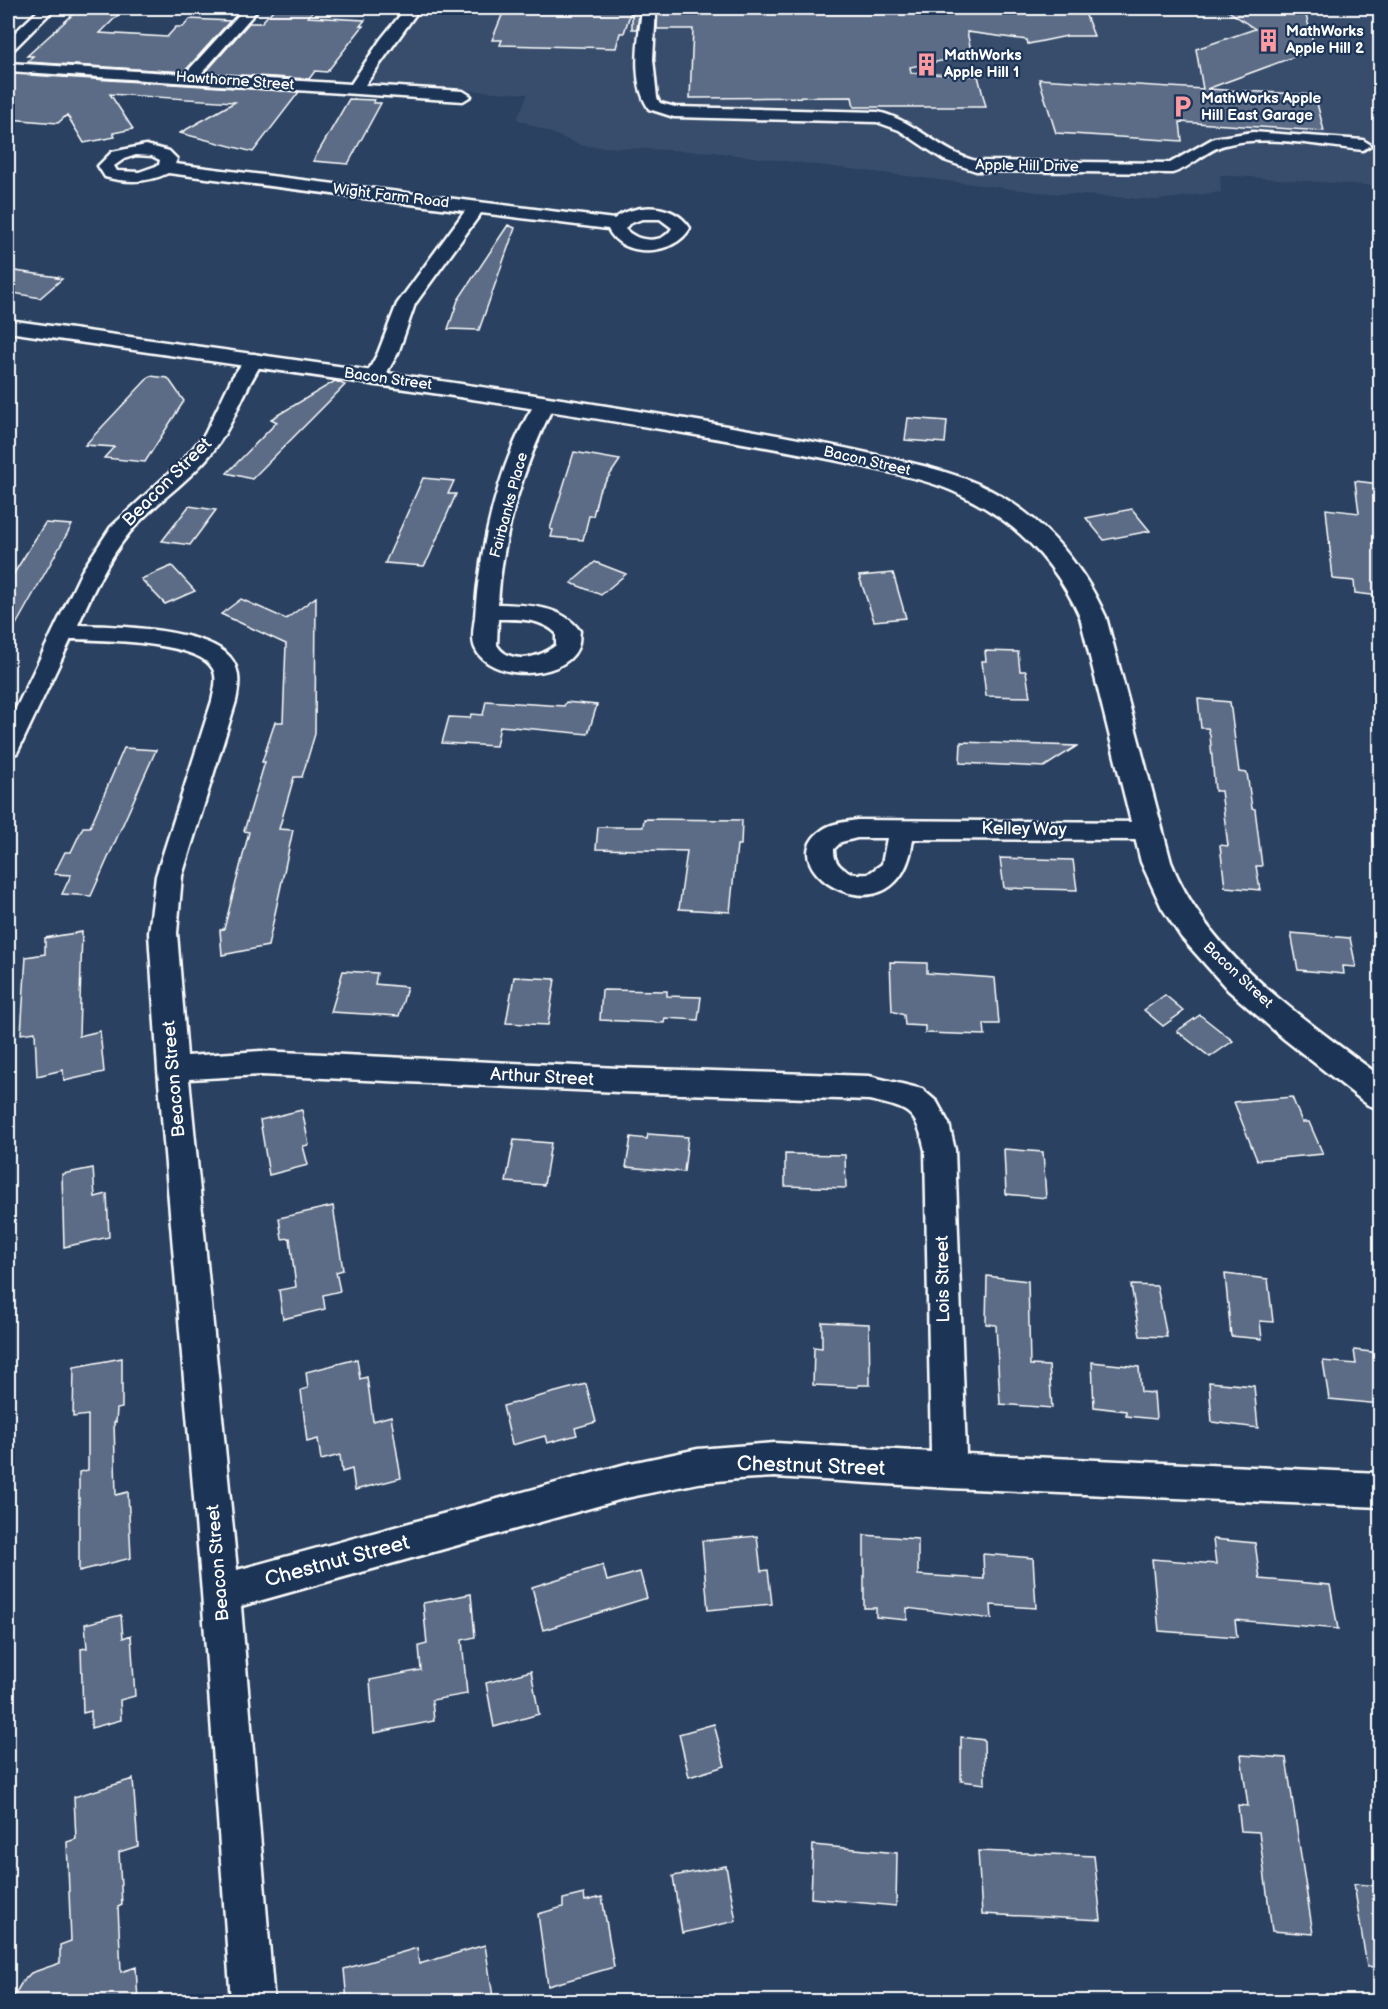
<svg xmlns="http://www.w3.org/2000/svg" width="1388" height="2009" font-family="'Balsamiq Sans',sans-serif">
<style>
.built{fill:#394e6c}
.building{fill:#5b6c86;stroke:#fff;stroke-width:1.5}
.lines{fill:none;stroke-linecap:round;stroke-linejoin:round}
.street-casing{stroke:#fff;stroke-width:5}
.secondary-casing{stroke:#fff;stroke-width:5}
.street{fill:#1d3557;fill-rule:evenodd}
.secondary{fill:#1d3557;fill-rule:evenodd}
.labels{text-anchor:middle;dominant-baseline:central;stroke-width:4.5;stroke-linejoin:round;paint-order:stroke}
.far-poi-label{font-size:15px;font-weight:bold;fill:#fff;stroke:#1d3557;text-anchor:start}
.far-street-label{font-size:15px;fill:#fff;stroke:#1d3557}
.street-label{font-size:18px;fill:#fff;stroke:#1d3557}
.near-street-label{font-size:21px;fill:#fff;stroke:#1d3557}
</style>
<rect width="100%" height="100%" fill="#2a4161"/>
<filter id="ink" filterUnits="userSpaceOnUse"><feTurbulence type="fractalNoise" baseFrequency=".0167" numOctaves="2"/><feDisplacementMap in="SourceGraphic" scale="12" xChannelSelector="R" yChannelSelector="G"/><feConvolveMatrix kernelMatrix="1 2 1 2 8 2 1 2 1" color-interpolation-filters="sRGB"/></filter>
<g filter="url(#ink)">
<path class="built" d="M 424,8 L 1380,8 L 1380,186 L 1220,175 L 1221,192 L 1157,200 L 1038,192 L 713,152 L 583,146 L 517,119 L 528,94 L 379,85 L 372,80 L 401,36 Z"/>
<path class="building" d="M 80,8 L 125,8 L 100,33 L 167,37 L 176,27 L 183,27 L 190,19 L 230,21 L 184,72 L 27,62 L 33,56 L 27,56 Z
M 275,8 L 312,8 L 310,9 L 314,10 L 308,17 L 365,20 L 360,26 L 363,26 L 327,72 L 315,71 L 309,79 L 205,73 L 249,23 L 261,23 Z
M 505,8 L 640,8 L 637,29 L 632,29 L 632,8 L 624,33 L 620,33 L 616,48 L 500,45 L 502,40 L 492,40 Z
M 658,8 L 920,10 L 920,8 L 1083,8 L 1094,36 L 1067,36 L 1028,44 L 1027,40 L 967,32 L 972,55 L 910,67 L 911,73 L 978,76 L 986,107 L 854,107 L 852,97 L 690,98 L 693,29 L 657,29 Z
M 1224,8 L 1304,8 L 1315,49 L 1207,89 L 1315,95 L 1324,131 L 1180,122 L 1182,141 L 1056,133 L 1039,79 L 1203,89 L 1196,49 L 1255,29 Z
M 14,74 L 299,92 L 253,152 L 180,133 L 235,102 L 110,94 L 133,129 L 113,133 L 115,137 L 84,143 L 67,115 L 58,123 L 8,119 L 8,80 Z
M 349,99 L 374,100 L 373,103 L 381,103 L 348,164 L 313,161 Z
M 508,225 L 515,228 L 479,330 L 448,329 L 458,300 Z
M 8,270 L 58,277 L 56,278 L 62,279 L 40,298 L 8,292 Z
M 150,376 L 168,378 L 184,401 L 145,462 L 104,458 L 114,447 L 85,445 Z
M 335,381 L 345,385 L 252,479 L 227,473 L 277,422 L 271,419 Z
M 908,418 L 947,421 L 945,443 L 905,440 Z
M 574,452 L 620,460 L 599,491 L 593,516 L 589,516 L 583,540 L 551,537 L 553,530 L 550,529 Z
M 423,478 L 454,481 L 448,494 L 456,494 L 429,557 L 424,566 L 385,563 Z
M 1355,481 L 1380,484 L 1380,596 L 1355,593 L 1354,581 L 1333,579 L 1326,509 L 1359,513 Z
M 189,506 L 216,510 L 190,545 L 162,541 Z
M 1132,509 L 1150,531 L 1104,540 L 1086,518 Z
M 45,523 L 72,525 L 8,639 L 8,583 Z
M 595,562 L 626,574 L 601,595 L 571,583 Z
M 172,566 L 195,591 L 165,604 L 141,579 Z
M 893,573 L 906,618 L 874,621 L 859,576 Z
M 316,597 L 315,734 L 302,777 L 294,777 L 279,829 L 293,830 L 268,946 L 222,955 L 220,930 L 224,929 L 249,832 L 244,831 L 265,762 L 262,762 L 275,722 L 283,722 L 286,644 L 221,614 L 241,599 L 286,619 Z
M 985,651 L 1018,652 L 1020,671 L 1026,671 L 1030,697 L 986,696 L 982,661 L 986,661 Z
M 1198,699 L 1230,702 L 1239,772 L 1247,773 L 1252,808 L 1255,809 L 1262,866 L 1256,866 L 1260,890 L 1225,887 L 1220,845 L 1228,846 L 1221,791 L 1215,791 L 1210,735 L 1208,728 L 1201,728 Z
M 486,701 L 564,706 L 566,702 L 597,705 L 588,734 L 500,726 L 496,746 L 442,743 L 449,717 L 470,718 L 471,714 L 483,715 Z
M 961,742 L 1077,746 L 1044,767 L 960,763 Z
M 124,748 L 156,750 L 91,896 L 62,894 L 71,875 L 54,874 L 65,852 L 71,852 L 83,827 L 90,827 Z
M 644,819 L 742,820 L 741,845 L 737,845 L 730,912 L 679,909 L 687,851 L 596,849 L 598,827 L 643,827 Z
M 1000,858 L 1073,860 L 1077,890 L 1004,888 Z
M 82,932 L 79,1036 L 100,1031 L 104,1072 L 64,1081 L 63,1070 L 37,1076 L 35,1032 L 21,1034 L 26,957 L 45,954 L 45,938 Z
M 1291,933 L 1350,938 L 1356,967 L 1343,966 L 1344,974 L 1298,970 Z
M 890,962 L 927,963 L 927,973 L 995,978 L 999,1024 L 984,1024 L 985,1035 L 925,1033 L 925,1026 L 905,1025 L 904,1015 L 892,1011 Z
M 343,971 L 377,973 L 375,984 L 407,987 L 399,1016 L 331,1012 Z
M 514,977 L 555,979 L 548,1025 L 506,1023 Z
M 602,990 L 667,991 L 667,996 L 701,997 L 698,1020 L 665,1018 L 664,1023 L 600,1020 Z
M 1165,995 L 1184,1011 L 1163,1026 L 1144,1010 Z
M 1200,1015 L 1233,1041 L 1210,1057 L 1177,1031 Z
M 1292,1097 L 1302,1122 L 1309,1122 L 1323,1154 L 1257,1160 L 1234,1102 Z
M 302,1110 L 309,1145 L 303,1146 L 308,1165 L 269,1175 L 260,1120 Z
M 648,1134 L 688,1137 L 684,1172 L 626,1167 L 631,1137 L 647,1139 Z
M 514,1140 L 551,1143 L 544,1185 L 506,1182 Z
M 1004,1149 L 1043,1152 L 1046,1198 L 1006,1194 Z
M 785,1154 L 845,1155 L 846,1188 L 785,1186 Z
M 93,1168 L 95,1197 L 107,1194 L 109,1237 L 64,1247 L 62,1174 Z
M 333,1206 L 343,1270 L 336,1272 L 340,1291 L 323,1295 L 325,1309 L 283,1319 L 279,1290 L 296,1287 L 290,1238 L 282,1239 L 279,1218 Z
M 1225,1274 L 1268,1279 L 1273,1322 L 1260,1321 L 1262,1339 L 1231,1336 Z
M 987,1276 L 1028,1281 L 1030,1365 L 1049,1366 L 1052,1408 L 1000,1404 L 996,1325 L 986,1324 Z
M 1131,1285 L 1157,1286 L 1167,1337 L 1140,1336 Z
M 822,1322 L 869,1324 L 870,1385 L 858,1385 L 858,1387 L 813,1385 L 814,1347 L 822,1348 Z
M 1354,1350 L 1380,1353 L 1380,1404 L 1329,1399 L 1323,1361 L 1356,1364 Z
M 122,1358 L 122,1408 L 117,1409 L 116,1422 L 114,1422 L 116,1495 L 128,1492 L 131,1558 L 79,1571 L 79,1472 L 88,1470 L 88,1415 L 73,1417 L 74,1367 Z
M 357,1359 L 360,1379 L 367,1377 L 373,1421 L 391,1416 L 401,1478 L 355,1490 L 352,1469 L 342,1472 L 340,1455 L 321,1460 L 318,1439 L 307,1442 L 301,1390 L 308,1388 L 306,1372 Z
M 1092,1362 L 1139,1367 L 1141,1392 L 1154,1393 L 1156,1419 L 1126,1416 L 1126,1411 L 1094,1407 Z
M 1209,1382 L 1254,1386 L 1258,1428 L 1212,1422 Z
M 586,1384 L 596,1422 L 575,1428 L 577,1435 L 547,1443 L 545,1436 L 512,1445 L 503,1406 Z
M 864,1535 L 918,1539 L 918,1575 L 984,1579 L 983,1554 L 1033,1558 L 1036,1608 L 991,1605 L 992,1619 L 907,1608 L 907,1620 L 876,1617 L 876,1608 L 864,1608 Z
M 757,1536 L 761,1571 L 768,1570 L 772,1604 L 708,1610 L 702,1541 Z
M 1213,1539 L 1255,1543 L 1260,1579 L 1330,1585 L 1338,1629 L 1235,1620 L 1237,1637 L 1159,1631 L 1152,1559 L 1216,1564 Z
M 603,1565 L 607,1581 L 640,1572 L 647,1598 L 543,1630 L 532,1587 Z
M 471,1594 L 475,1637 L 462,1640 L 467,1694 L 432,1700 L 434,1721 L 374,1733 L 370,1680 L 421,1670 L 419,1646 L 427,1644 L 423,1603 Z
M 121,1615 L 123,1638 L 131,1635 L 135,1696 L 120,1700 L 121,1720 L 91,1728 L 91,1711 L 83,1713 L 81,1649 L 87,1648 L 85,1624 Z
M 531,1671 L 539,1714 L 494,1727 L 486,1683 Z
M 714,1724 L 725,1766 L 689,1777 L 679,1734 Z
M 961,1737 L 984,1740 L 985,1784 L 961,1781 Z
M 1241,1755 L 1286,1758 L 1313,1934 L 1272,1931 L 1259,1832 L 1241,1831 L 1238,1805 L 1248,1806 Z
M 133,1779 L 138,1846 L 119,1852 L 122,1905 L 118,1907 L 121,1972 L 136,1967 L 138,2001 L 11,2001 L 22,1982 L 31,1973 L 60,1963 L 60,1945 L 71,1941 L 67,1842 L 76,1839 L 74,1797 Z
M 813,1845 L 897,1853 L 896,1906 L 811,1898 Z
M 978,1851 L 1094,1856 L 1101,1920 L 982,1914 Z
M 726,1866 L 736,1921 L 682,1933 L 673,1876 Z
M 1354,1884 L 1380,1886 L 1380,1966 L 1367,1967 Z
M 584,1894 L 585,1901 L 602,1897 L 614,1967 L 548,1986 L 538,1914 L 563,1907 L 563,1899 Z
M 485,1945 L 493,1997 L 477,2001 L 347,2001 L 344,1969 L 417,1948 L 419,1964 Z"/>
<g class="lines">
<defs>
<path id="street" d="M 41,8 L 55,8 L 13,50 L 8,51 L 8,39 Z
M 245,8 L 259,8 L 200,75 L 351,84 L 381,39 L 406,8 L 420,8 L 365,85 L 463,91 L 471,96 L 463,101 L 8,71 L 8,63 L 185,74 Z
M 642,8 L 656,8 L 653,59 L 657,98 L 660,103 L 675,107 L 878,112 C 918,122 940,152 976,161 L 1170,163 L 1214,138 L 1253,132 L 1363,140 L 1371,145 L 1363,150 C 1321,146 1265,134 1225,145 C 1205,150 1192,168 1172,173 L 976,171 L 944,160 L 899,130 L 877,122 L 674,117 L 649,109 C 630,81 639,39 642,8 Z
M 146,145 L 169,151 L 177,159 L 175,164 L 614,219 C 637,202 674,203 690,228 C 675,256 622,259 608,229 L 481,213 L 415,304 L 398,353 L 382,381 L 368,381 L 365,377 L 378,353 L 397,304 L 465,211 L 168,173 C 147,183 127,183 105,177 L 98,166 L 112,152 ZM 136,155 L 152,156 L 160,160 L 159,165 L 139,172 L 117,171 L 114,166 L 124,159 ZM 642,219 L 660,219 L 672,228 C 663,245 637,242 625,229 L 629,224 Z
M 254,354 L 261,356 L 264,360 C 242,391 234,427 209,456 C 188,481 161,499 139,522 C 111,551 94,589 78,625 C 115,626 204,628 230,657 C 241,670 239,686 236,701 L 182,876 L 177,933 L 187,1056 L 261,1051 L 619,1068 L 869,1076 L 922,1089 L 937,1102 L 949,1124 L 955,1150 L 966,1454 L 1380,1473 L 1380,1507 L 949,1488 L 775,1477 L 738,1479 L 698,1483 L 626,1498 L 241,1606 L 274,2002 L 231,2002 L 202,1593 L 158,1070 L 149,933 L 156,876 L 212,701 C 214,691 218,679 213,669 C 199,641 100,640 71,639 L 20,747 L 17,753 L 8,755 L 8,725 L 82,571 L 111,527 L 182,461 L 205,434 L 232,378 L 247,356 ZM 261,1075 L 619,1092 L 869,1100 C 908,1109 916,1109 925,1150 L 931,1452 L 775,1443 L 698,1449 L 626,1464 L 237,1570 L 189,1079 Z
M 545,397 L 552,399 L 555,403 C 523,465 502,535 498,604 C 526,605 562,605 580,631 C 579,637 580,644 577,649 C 562,681 489,681 475,648 C 471,639 474,626 475,617 C 479,550 500,455 538,399 ZM 498,619 C 518,619 540,618 556,633 L 556,645 C 540,658 510,666 497,645 Z
M 857,820 L 1147,822 L 1156,824 L 1160,831 L 1156,838 L 1147,840 L 913,839 C 900,949 765,869 822,830 C 831,823 846,822 857,820 ZM 857,838 L 887,838 L 882,864 L 868,874 C 851,876 833,868 834,849 L 841,842 Z"/>
<path id="secondary" d="M 8,320 C 228,351 448,380 668,416 C 737,428 807,439 876,455 C 911,463 946,470 978,484 C 1037,511 1080,559 1106,617 L 1171,862 C 1208,956 1303,1018 1380,1076 L 1380,1109 L 1368,1105 L 1284,1039 L 1228,990 L 1181,937 L 1162,908 L 1141,862 L 1080,617 C 1056,563 1017,522 963,496 C 934,481 901,475 870,468 C 805,453 738,442 672,431 C 452,394 230,364 8,332 Z"/>
</defs>
<use href="#street" class="street-casing"/>
<use href="#secondary" class="secondary-casing"/>
<use href="#street" class="street"/>
<use href="#secondary" class="secondary"/>
</g>
</g>
<defs>
<symbol id="building-bare" viewBox="-9 -9 18 18"><path d="M-4-6H4V6H1V3H-1V6H-4ZM-2.5-4.3h1.7v1.8h-1.7ZM.8-4.3h1.7v1.8H.8ZM-2.5-1h1.7V.8h-1.7ZM.8-1h1.7V.8H.8Z" fill="#ff9aa2" stroke="#1d3557" stroke-width="2.5" paint-order="stroke"/></symbol>
<symbol id="parking-bare" viewBox="-9 -9 18 18"><path d="M-3.5-5.5H1a3.5 3.5 0 0 1 0 7H-1V5.5H-3.5ZM-1-3.4V-.6H.8a1.4 1.4 0 0 0 0-2.8Z" fill="#ff9aa2" stroke="#1d3557" stroke-width="2.5" paint-order="stroke"/></symbol>
</defs>
<g fill-rule="evenodd">
<use href="#building-bare" x="1252" y="24" width="33" height="33"/>
<use href="#building-bare" x="910" y="48" width="33" height="33"/>
<use href="#parking-bare" x="1166" y="90" width="33" height="33"/>
</g>
<g class="labels">
<g class="far-poi-label">
<text x="1286" y="31">MathWorks<tspan x="1286" dy="17">Apple Hill 2</tspan></text>
<text x="944" y="55">MathWorks<tspan x="944" dy="17">Apple Hill 1</tspan></text>
<text x="1201" y="98">MathWorks Apple<tspan x="1201" dy="17">Hill East Garage</tspan></text>
</g>
<g class="far-street-label">
<text transform="translate(235 81) rotate(4)">Hawthorne Street</text>
<text transform="translate(1027 166) rotate(1)">Apple Hill Drive</text>
<text transform="translate(391 196) rotate(7)">Wight Farm Road</text>
<text transform="translate(388 379) rotate(8)">Bacon Street</text>
<text transform="translate(867 461) rotate(13)">Bacon Street</text>
<text transform="translate(509 505) rotate(-75)">Fairbanks Place</text>
<text transform="translate(1238 975) rotate(43)">Bacon Street</text>
</g>
<g class="street-label">
<text transform="translate(167 482) rotate(-45)">Beacon Street</text>
<text transform="translate(1024 829) rotate(1)">Kelley Way</text>
<text transform="translate(542 1077) rotate(3)">Arthur Street</text>
<text transform="translate(174 1079) rotate(-95)">Beacon Street</text>
<text transform="translate(943 1279) rotate(-91)">Lois Street</text>
<text transform="translate(218 1563) rotate(-95)">Beacon Street</text>
</g>
<g class="near-street-label">
<text transform="translate(811 1466) rotate(2)">Chestnut Street</text>
<text transform="translate(337 1561) rotate(-15)">Chestnut Street</text>
</g>
</g>
<rect width="1388" height="2009" fill="none" stroke="#1d3557" stroke-width="30"/>
<rect x="15" y="15" width="1358" height="1979" fill="none" stroke="#fff" stroke-width="2" filter="url(#ink)"/>
</svg>
